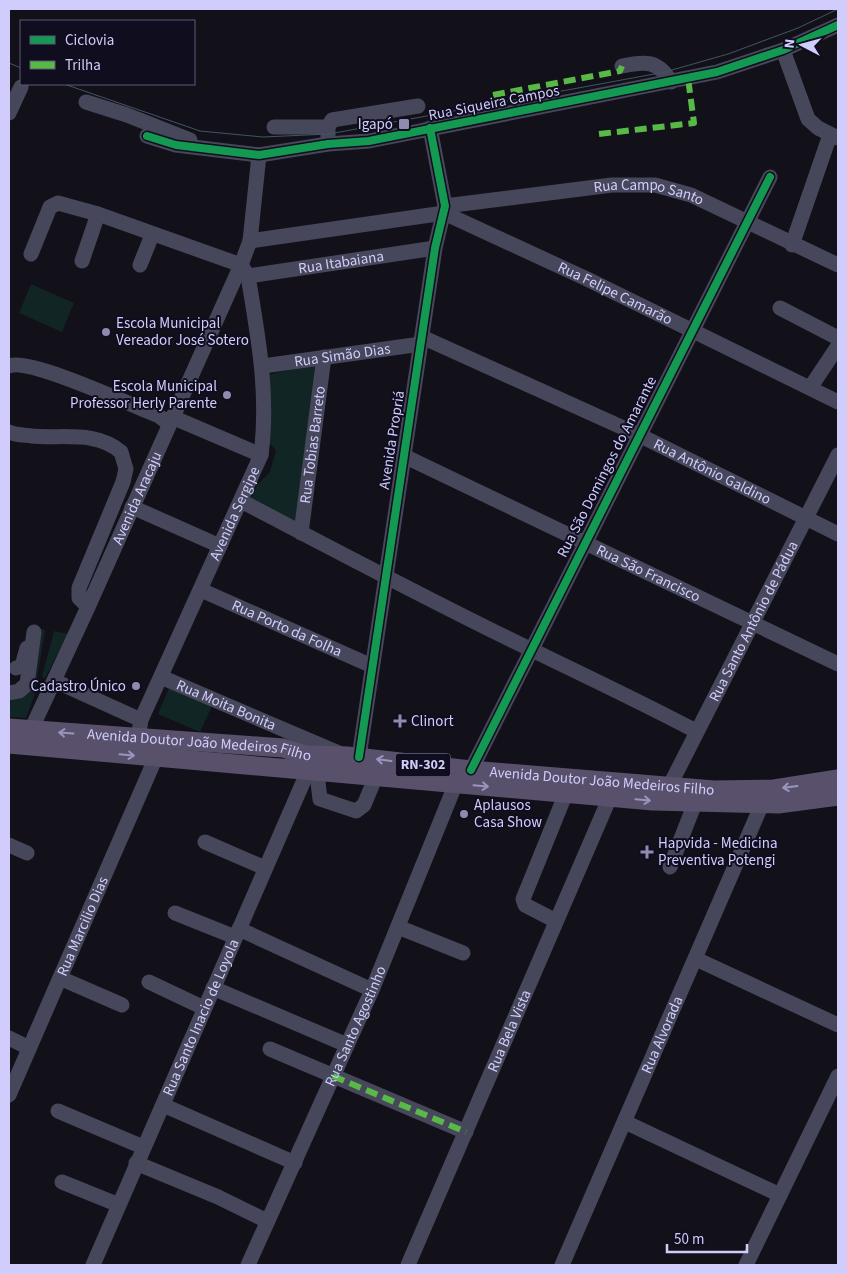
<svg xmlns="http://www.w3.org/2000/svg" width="847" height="1274" font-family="'Source Sans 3',sans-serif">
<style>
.green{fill:#112524}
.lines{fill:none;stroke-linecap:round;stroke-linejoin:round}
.minor{stroke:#47475b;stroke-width:15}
.major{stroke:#59516c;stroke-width:19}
.tram{stroke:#405562;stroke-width:1}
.quiet{stroke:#58b947;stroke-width:6;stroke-dasharray:12 6;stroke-linecap:butt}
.cycleway-casing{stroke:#0f0d1e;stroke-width:11}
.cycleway{stroke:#139951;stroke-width:8}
.oneway{stroke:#9a95bc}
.poi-dot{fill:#8e8bae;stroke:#0f0d1e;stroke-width:2}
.labels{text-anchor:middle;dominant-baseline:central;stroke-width:4;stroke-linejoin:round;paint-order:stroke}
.shield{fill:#0f0d1e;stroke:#9693ba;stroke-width:1}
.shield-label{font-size:14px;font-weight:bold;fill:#d0cdfd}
.street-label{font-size:15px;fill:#d0cdfd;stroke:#0f0d1e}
.poi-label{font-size:15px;fill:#d0cdfd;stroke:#0f0d1e;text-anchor:start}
</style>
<rect width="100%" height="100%" fill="#12111a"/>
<path class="green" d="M 31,284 L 74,303 L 62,332 L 19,313 Z
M 317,363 L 300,523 L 250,500 L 257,485 L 270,472 L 276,450 L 267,441 L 268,375 Z
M 41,629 L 45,630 L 34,696 L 26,718 L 9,717 L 11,698 L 32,684 Z
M 54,631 L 68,634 L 45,678 L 42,677 Z
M 169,688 L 212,706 L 200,732 L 158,714 Z"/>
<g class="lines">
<g class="minor">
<path d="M 783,50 L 808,119 L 818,128 L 838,138"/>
<path d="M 622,66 C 645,61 658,60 671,82"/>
<path d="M 86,102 L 127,115 L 190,140"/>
<path d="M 9,113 L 21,87"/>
<path d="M 274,127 L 328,127"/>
<path d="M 147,136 L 176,145 L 259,155 L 328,144 L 369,141 L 717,72 L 783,50 L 838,25"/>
<path d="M 328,144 L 328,127 L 332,120 L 418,106"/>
<path id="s1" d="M 445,206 L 612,185 L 655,185 L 691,195 L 838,265"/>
<path id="s2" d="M 250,241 L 444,213 L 587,279 L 838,402"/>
<path d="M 792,245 L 830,135"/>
<path d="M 31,254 L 50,207 L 58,203 L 98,214 L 241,265"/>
<path d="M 82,261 L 98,214"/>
<path d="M 140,265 L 152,235"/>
<path id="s3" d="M 248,276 L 435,248"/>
<path d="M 780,308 L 838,338"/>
<path id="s4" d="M 422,337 L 639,435 L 838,534"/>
<path d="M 9,366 C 29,357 133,406 159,416 L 169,424"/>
<path id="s5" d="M 263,366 L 421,344"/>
<path d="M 810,388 L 838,346"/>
<path d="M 172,417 L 261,455"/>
<path d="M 9,432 C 15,435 24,435 32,436 C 62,439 96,430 121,452 L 126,469 L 123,482 L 79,588 L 79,598 L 88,607"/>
<path id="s6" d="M 404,456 L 838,664"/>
<path d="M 241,501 C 337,551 432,602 530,649 C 586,676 641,702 696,731"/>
<path d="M 132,507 L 220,546"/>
<path id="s7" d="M 301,533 L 324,357"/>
<path id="s8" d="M 201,590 L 372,666"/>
<path d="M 16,668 L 22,666 L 27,648"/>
<path id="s9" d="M 161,677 L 341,754"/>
<path d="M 55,681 L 141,720"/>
<path d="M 9,693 L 19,691 L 27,684 L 34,632"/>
<path id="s10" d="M 31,730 L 88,607 L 241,265 L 250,241 L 259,155"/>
<path id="s11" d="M 138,738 L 141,720 L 261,455 C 269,394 258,336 248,276 L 241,265"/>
<path d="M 359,757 L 435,248 L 445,206 L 430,128"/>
<path d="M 471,770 L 770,177"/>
<path d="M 320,772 L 318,782 L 320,799 L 356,811 L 364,805 L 376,776"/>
<path id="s12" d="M 669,787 L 838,455"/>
<path d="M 205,842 L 265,868"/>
<path d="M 9,845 L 27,853"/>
<path d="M 670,867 L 695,803"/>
<path d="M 175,913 L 235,937"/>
<path d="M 556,921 L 525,905 L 523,899 L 566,793"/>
<path d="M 398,927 L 463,953"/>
<path d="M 239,929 L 372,990"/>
<path d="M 696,959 L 838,1025"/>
<path d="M 60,978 L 122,1005"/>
<path d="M 149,982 L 204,1008"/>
<path d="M 213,988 L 347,1045"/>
<path d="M 9,1038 L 29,1048"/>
<path d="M 270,1049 L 466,1132"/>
<path id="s13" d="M 9,1095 L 156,757"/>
<path d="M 163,1105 L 295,1163"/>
<path d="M 58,1111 L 143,1147"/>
<path d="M 625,1122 L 780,1195"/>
<path d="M 136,1163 L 218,1197 L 267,1221"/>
<path d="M 62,1182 L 119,1205"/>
<path id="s14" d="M 93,1265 L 308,771"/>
<path id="s15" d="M 248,1265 L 372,990 L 456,783"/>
<path id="s16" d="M 408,1265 L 610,797"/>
<path id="s17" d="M 562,1265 L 762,804"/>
<path d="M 746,1265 L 838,1076"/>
</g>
<g class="major">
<path id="s18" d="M 9,728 L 283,748 L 305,755 L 347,756 L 471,770 L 714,790 L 774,789 L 838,779"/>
<path d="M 9,744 L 653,801 L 778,804 L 838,796"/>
</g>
<path class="tram" d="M 9,63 L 21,68
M 64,84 L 200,131 L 263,137 L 329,134 L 665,72 L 728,54 L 798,28 L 838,9"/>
<path class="quiet" d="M 493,95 L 620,71 L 622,66
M 599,134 L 694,123 L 688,78
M 333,1076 L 466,1132"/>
<defs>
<path id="cycleway" d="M 147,136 L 176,145 L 259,155 L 328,144 L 369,141 L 717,72 L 783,50 L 838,25
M 359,757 L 435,248 L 445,206 L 430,128
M 471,770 L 770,177"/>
</defs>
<use href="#cycleway" class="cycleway-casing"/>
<use href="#cycleway" class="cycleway"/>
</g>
<defs><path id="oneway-shaft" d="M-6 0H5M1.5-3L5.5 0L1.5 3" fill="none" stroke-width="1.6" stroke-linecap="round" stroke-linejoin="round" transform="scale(1.25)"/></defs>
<g class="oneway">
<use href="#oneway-shaft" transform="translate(66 733) rotate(-176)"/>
<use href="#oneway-shaft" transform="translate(127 755) rotate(5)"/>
<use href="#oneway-shaft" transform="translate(384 760) rotate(-173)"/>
<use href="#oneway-shaft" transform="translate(481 786) rotate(5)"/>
<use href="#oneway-shaft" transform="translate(790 787) rotate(173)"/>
<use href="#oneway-shaft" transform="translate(643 800) rotate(5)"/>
</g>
<g class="poi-dot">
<rect x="398" y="118" width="12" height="12" rx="2.5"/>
<circle cx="106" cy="332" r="5"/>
<circle cx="227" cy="395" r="5"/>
<circle cx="136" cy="686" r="5"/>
<path d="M397.5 713.5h5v5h5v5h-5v5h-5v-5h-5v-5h5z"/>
<circle cx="464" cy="814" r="5"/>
<path d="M644.5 844.5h5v5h5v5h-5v5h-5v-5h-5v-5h5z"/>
</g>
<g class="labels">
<rect class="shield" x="395.5" y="753.5" width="55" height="23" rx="4"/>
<g class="shield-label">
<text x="423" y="765">RN-302</text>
</g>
<g class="street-label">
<text transform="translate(494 103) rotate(-11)">Rua Siqueira Campos</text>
<text stroke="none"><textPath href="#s1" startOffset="206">Rua Campo Santo</textPath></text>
<text stroke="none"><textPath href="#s3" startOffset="94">Rua Itabaiana</textPath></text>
<text stroke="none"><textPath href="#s2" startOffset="385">Rua Felipe Camarão</textPath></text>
<text stroke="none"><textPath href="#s5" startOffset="80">Rua Simão Dias</textPath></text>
<text transform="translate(392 440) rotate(-81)">Avenida Propriá</text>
<text stroke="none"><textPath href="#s7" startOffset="89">Rua Tobias Barreto</textPath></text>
<text transform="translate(607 467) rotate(-63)">Rua São Domingos do Amarante</text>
<text stroke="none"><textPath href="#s4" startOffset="320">Rua Antônio Galdino</textPath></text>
<text stroke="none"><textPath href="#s10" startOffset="255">Avenida Aracaju</textPath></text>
<text stroke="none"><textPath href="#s11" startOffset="245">Avenida Sergipe</textPath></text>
<text stroke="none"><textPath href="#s6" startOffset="271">Rua São Francisco</textPath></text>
<text stroke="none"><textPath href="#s12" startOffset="186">Rua Santo Antônio de Pádua</textPath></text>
<text stroke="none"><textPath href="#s8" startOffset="94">Rua Porto da Folha</textPath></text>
<text stroke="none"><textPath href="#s9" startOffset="71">Rua Moita Bonita</textPath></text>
<text stroke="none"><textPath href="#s18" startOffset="191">Avenida Doutor João Medeiros Filho</textPath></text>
<text stroke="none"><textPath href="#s18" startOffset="596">Avenida Doutor João Medeiros Filho</textPath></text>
<text stroke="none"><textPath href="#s13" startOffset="184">Rua Marcilio Dias</textPath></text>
<text stroke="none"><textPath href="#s14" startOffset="270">Rua Santo Inacio de Loyola</textPath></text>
<text stroke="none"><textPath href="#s15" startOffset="262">Rua Santo Agostinho</textPath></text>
<text stroke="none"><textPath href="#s16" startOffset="255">Rua Bela Vista</textPath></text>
<text stroke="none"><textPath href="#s17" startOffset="251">Rua Alvorada</textPath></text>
</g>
<g class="poi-label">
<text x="393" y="124" text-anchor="end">Igapó</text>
<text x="116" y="323">Escola Municipal<tspan x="116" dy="17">Vereador José Sotero</tspan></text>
<text x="217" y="386" text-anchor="end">Escola Municipal<tspan x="217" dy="17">Professor Herly Parente</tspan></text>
<text x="126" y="686" text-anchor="end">Cadastro Único</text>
<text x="411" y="721">Clinort</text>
<text x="474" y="805">Aplausos<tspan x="474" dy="17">Casa Show</tspan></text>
<text x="658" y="843">Hapvida - Medicina<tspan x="658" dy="17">Preventiva Potengi</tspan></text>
</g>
</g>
<rect width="847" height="1274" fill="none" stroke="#d0cdfd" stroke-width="20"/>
<rect x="20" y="20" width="175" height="65" fill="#0f0d1e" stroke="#5c5a77"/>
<rect x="30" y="36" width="25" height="8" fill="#139951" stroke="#5c5a77"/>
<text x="65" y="45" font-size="15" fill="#d0cdfd">Ciclovia</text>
<rect x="30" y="61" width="25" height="8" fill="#58b947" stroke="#5c5a77"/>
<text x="65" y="70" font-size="15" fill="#d0cdfd">Trilha</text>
<g transform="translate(802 45) rotate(276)" stroke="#0f0d1e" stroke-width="4" paint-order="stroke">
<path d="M0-4L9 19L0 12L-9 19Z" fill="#d0cdfd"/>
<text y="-8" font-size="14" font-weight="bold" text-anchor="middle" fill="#d0cdfd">N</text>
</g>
<path d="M667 1244v8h80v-8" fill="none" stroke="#d0cdfd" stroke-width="2.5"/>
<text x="674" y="1244" font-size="15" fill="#d0cdfd" stroke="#0f0d1e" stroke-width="4" paint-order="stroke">50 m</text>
</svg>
